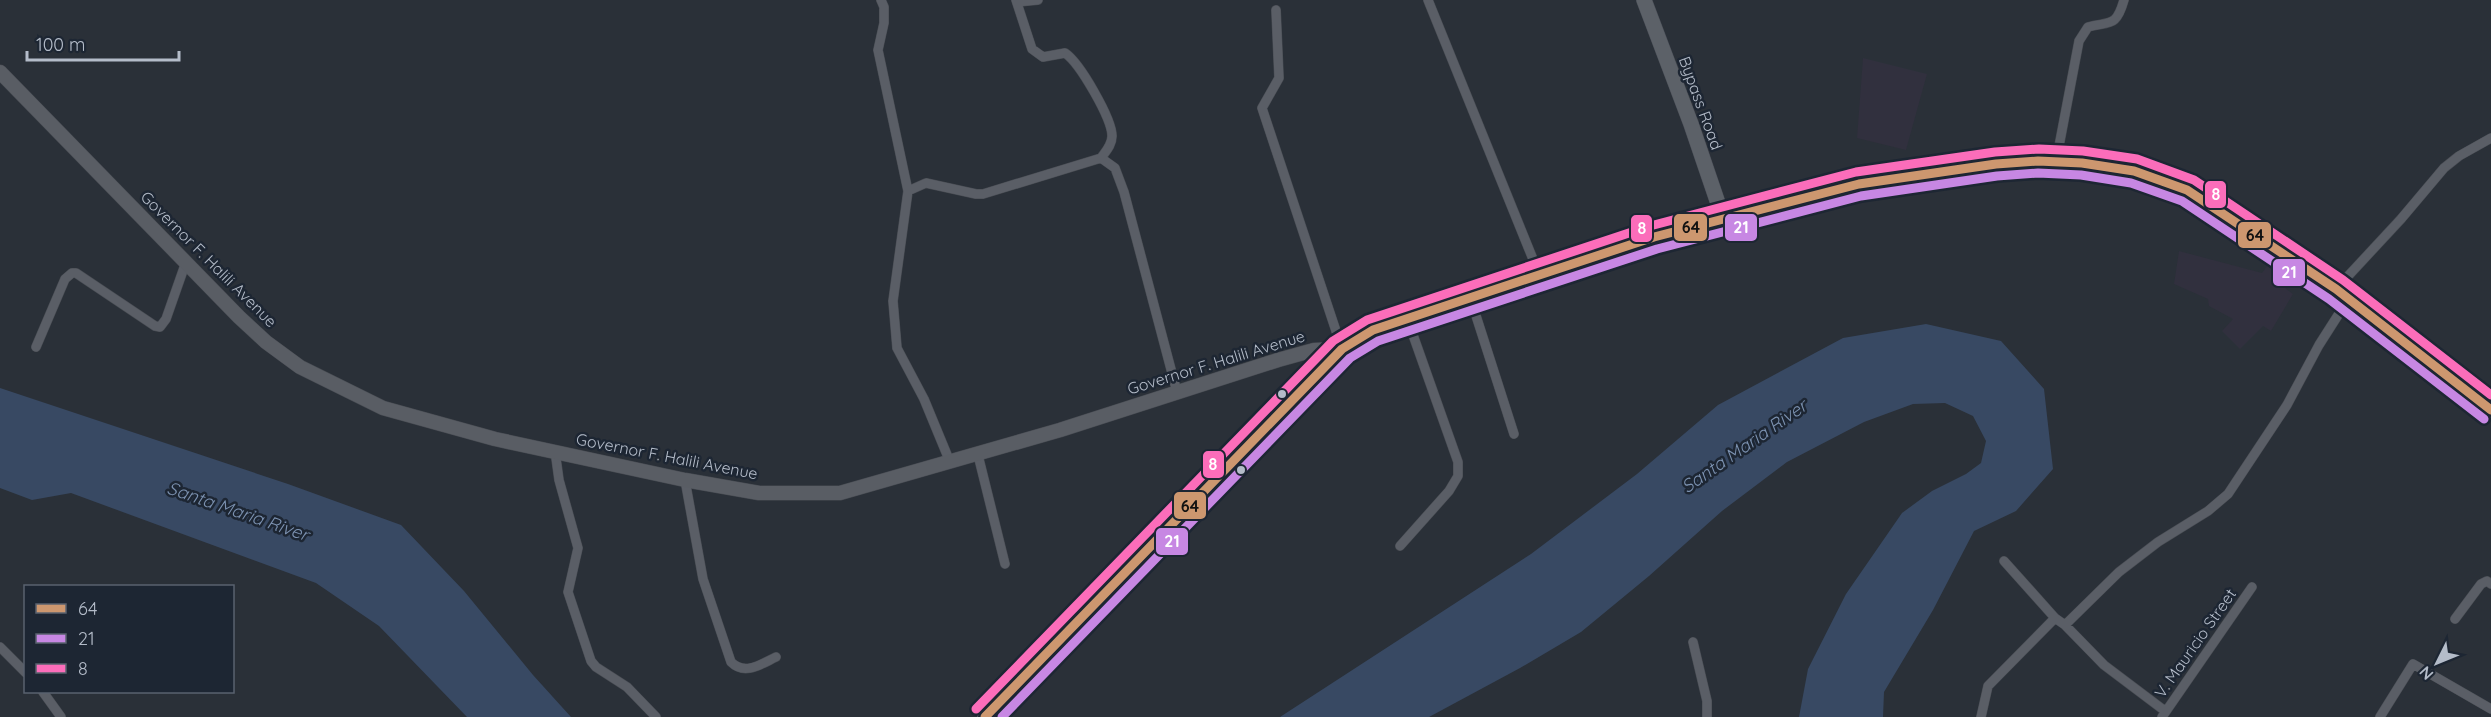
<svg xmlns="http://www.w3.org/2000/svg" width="2491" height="717" font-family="Quicksand,sans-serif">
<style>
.medical{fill:#31303e}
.water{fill:#384963}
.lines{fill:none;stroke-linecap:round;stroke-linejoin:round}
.street-casing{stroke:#484c53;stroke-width:10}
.secondary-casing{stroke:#484c53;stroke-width:15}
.primary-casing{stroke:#484c55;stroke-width:16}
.street{stroke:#5a5e66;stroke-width:9}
.secondary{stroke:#595d64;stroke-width:14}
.primary{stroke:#5c6168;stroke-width:15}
.bus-1-casing{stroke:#1d2633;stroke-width:14}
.bus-2-casing{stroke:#1d2633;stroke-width:14}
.bus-3-casing{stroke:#1d2633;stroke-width:14}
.bus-1{stroke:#cd976f;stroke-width:9}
.bus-2{stroke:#c787e3;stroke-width:9}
.bus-3{stroke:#fb6dba;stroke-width:9}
.bus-dot{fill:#b4bcc9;stroke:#1d2633;stroke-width:2}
.labels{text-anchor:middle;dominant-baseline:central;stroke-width:5;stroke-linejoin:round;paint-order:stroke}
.street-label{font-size:16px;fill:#b4bcc9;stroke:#1d2633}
.water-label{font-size:18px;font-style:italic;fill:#7c92b1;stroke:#1d2633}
.line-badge{stroke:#1d2633;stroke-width:2}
.badge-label{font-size:16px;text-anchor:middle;font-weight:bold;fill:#fff}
.pale-badge-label{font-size:16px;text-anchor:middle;font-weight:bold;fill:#111}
</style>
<rect width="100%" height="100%" fill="#2a3038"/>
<path class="medical" d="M 1863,58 L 1927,74 L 1906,150 L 1857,138 Z
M 2179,251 L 2262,273 L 2276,254 L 2294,266 L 2281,285 L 2293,294 L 2271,331 L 2263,326 L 2240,349 L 2222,331 L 2233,319 L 2209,306 L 2208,299 L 2174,284 Z"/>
<path class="water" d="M 1926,324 L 2001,341 L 2044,389 L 2053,469 L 2016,511 L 1974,531 L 1933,610 L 1884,692 L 1883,717 L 1799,717 L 1808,669 L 1846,594 L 1902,513 L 1932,491 L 1966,474 L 1981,463 L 1986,441 L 1973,416 L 1945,403 L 1913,404 L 1864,422 L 1787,462 L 1722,511 L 1649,576 L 1581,632 L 1520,668 L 1429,717 L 1280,717 L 1531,554 L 1637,474 L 1718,405 L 1843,338 Z
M 0,388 L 288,484 L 401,525 L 464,591 L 533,675 L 571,717 L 467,717 L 379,626 L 316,583 L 71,493 L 32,500 L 0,488 Z"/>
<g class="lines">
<defs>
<path id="street" d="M 881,0 L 884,7 L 884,23 L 878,50 L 908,191
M 1428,0 L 1539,274
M 1017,2 L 1038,0
M 1276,10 L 1279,78 L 1262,108 L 1342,349
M 1101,158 L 1115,168 L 1124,192 L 1177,392
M 2056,162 L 2079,41 L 2088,27 C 2110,21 2116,28 2124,0
M 2336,289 L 2401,219 L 2444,168 L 2459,156 L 2491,138
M 1470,297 L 1514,434
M 36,347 L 65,279 L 72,273 L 76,273 L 155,326 L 160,327 L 166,319 L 186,262
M 555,451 L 559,480 L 578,548 L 568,592 L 591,661 L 596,667 L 627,687 L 656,717
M 978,455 L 1005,564
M 950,462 L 924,399 L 897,348 L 893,301 L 908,191 L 926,183 L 976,194 L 983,194 L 1101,158 C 1106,151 1112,145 1112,136 C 1112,119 1080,63 1065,53 L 1043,57 L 1032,49 L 1016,0
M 685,480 L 703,579 L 731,662 C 745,676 761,664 776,657
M 1400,546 L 1449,491 L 1458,476 L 1458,462 L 1407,318
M 2004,561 L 2055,618 L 2065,625 L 2104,665 L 2165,711
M 2455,619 L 2481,584 L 2487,581 L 2491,584
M 2065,625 L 2119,572 L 2158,542 L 2208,511 L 2228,494 L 2287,405 L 2319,345 L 2349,298
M 1693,642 L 1707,701 L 1707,717
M 0,647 L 26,673
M 43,692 L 61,717
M 1981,717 L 1988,686 L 2055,618
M 2162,717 L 2252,587
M 2380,717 L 2413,664 L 2491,709"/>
<path id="secondary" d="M 0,72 L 239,317 L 266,342 L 300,367 L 383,408 L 495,439 L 685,480 L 759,493 L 840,493 L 1060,430 L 1278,360 L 1314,350 L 1342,349"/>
<path id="primary" d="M 1644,0 L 1691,124 L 1723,218
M 985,717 L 1342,349 L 1373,330 L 1654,237 L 1859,184 L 1996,164 L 2038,161 L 2082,163 L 2134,171 L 2187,190 L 2336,289 L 2491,410"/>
</defs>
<use href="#street" class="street-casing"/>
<use href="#secondary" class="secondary-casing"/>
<use href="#primary" class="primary-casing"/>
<use href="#street" class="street"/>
<use href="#secondary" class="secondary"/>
<use href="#primary" class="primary"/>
<defs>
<path id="bus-1" d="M 985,717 L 1342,349 L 1373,330 L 1654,237 L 1859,184 L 1996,164 L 2038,161 L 2082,163 L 2134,171 L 2187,190 L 2336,289 L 2491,410"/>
<path id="bus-2" d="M 1002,717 L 1350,358 L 1378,341 L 1657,249 L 1861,196 L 1997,176 L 2038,173 L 2081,175 L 2131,183 L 2182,201 L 2329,299 L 2484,419"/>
<path id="bus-3" d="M 976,709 L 1333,341 L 1367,320 L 1650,226 L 1856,172 L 1995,152 L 2039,149 L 2083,151 L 2137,159 L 2194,180 L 2343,280 L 2491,395"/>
</defs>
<use href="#bus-1" class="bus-1-casing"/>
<use href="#bus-2" class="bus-2-casing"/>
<use href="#bus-3" class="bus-3-casing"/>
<use href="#bus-1" class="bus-1"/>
<use href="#bus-2" class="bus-2"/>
<use href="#bus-3" class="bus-3"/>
</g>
<g class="bus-dot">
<circle cx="1282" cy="394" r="5"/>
<circle cx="1241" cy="470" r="5"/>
</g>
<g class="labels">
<g class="street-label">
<text transform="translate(1701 103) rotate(70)">Bypass Road</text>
<text transform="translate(209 259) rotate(45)">Governor F. Halili Avenue</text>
<text transform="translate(1216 362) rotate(-17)">Governor F. Halili Avenue</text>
<text transform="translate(667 456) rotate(11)">Governor F. Halili Avenue</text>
<text transform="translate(2195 643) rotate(-55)">V. Mauricio Street</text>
</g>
<g class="water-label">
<text transform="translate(1744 446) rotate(-35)">Santa Maria River</text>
<text transform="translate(238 511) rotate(19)">Santa Maria River</text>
</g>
</g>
<g class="line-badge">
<rect x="2204" y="180" width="23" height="29" rx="6" fill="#fb6dba"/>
<rect x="1724" y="213" width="34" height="29" rx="6" fill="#c787e3"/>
<rect x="1673" y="213" width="35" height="29" rx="6" fill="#cd976f"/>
<rect x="1630" y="214" width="23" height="29" rx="6" fill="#fb6dba"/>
<rect x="2237" y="221" width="35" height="28" rx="6" fill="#cd976f"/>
<rect x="2272" y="258" width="34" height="29" rx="6" fill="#c787e3"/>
<rect x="1202" y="450" width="23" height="29" rx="6" fill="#fb6dba"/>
<rect x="1173" y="491" width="34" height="29" rx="6" fill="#cd976f"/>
<rect x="1155" y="527" width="34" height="29" rx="6" fill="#c787e3"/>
</g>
<g class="badge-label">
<text x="2216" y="200">8</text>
<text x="1741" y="233">21</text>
<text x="1642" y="234">8</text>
<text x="2289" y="278">21</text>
<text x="1213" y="470">8</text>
<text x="1172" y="547">21</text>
</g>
<g class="pale-badge-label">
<text x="1691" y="233">64</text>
<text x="2255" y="241">64</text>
<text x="1190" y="512">64</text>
</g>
<rect x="24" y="585" width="210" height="108" fill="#1d2633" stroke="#59626f" stroke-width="1.5"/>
<rect x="36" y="604" width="30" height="9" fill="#cd976f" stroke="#59626f" stroke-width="1.5"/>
<text x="78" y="615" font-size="18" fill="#b4bcc9">64</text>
<rect x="36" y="634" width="30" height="9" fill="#c787e3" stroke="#59626f" stroke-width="1.5"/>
<text x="78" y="645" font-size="18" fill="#b4bcc9">21</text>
<rect x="36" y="664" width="30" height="9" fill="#fb6dba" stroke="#59626f" stroke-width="1.5"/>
<text x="78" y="675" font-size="18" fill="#b4bcc9">8</text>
<g transform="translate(2437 663) rotate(227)" stroke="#1d2633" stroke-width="4.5" paint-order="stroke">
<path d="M0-4.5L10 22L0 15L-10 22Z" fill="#b4bcc9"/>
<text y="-9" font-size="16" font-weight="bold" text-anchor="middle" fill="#b4bcc9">N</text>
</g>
<path d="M27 51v9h152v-9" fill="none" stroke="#b4bcc9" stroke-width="3"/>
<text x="36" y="51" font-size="18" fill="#b4bcc9" stroke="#1d2633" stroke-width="4.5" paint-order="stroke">100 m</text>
</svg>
